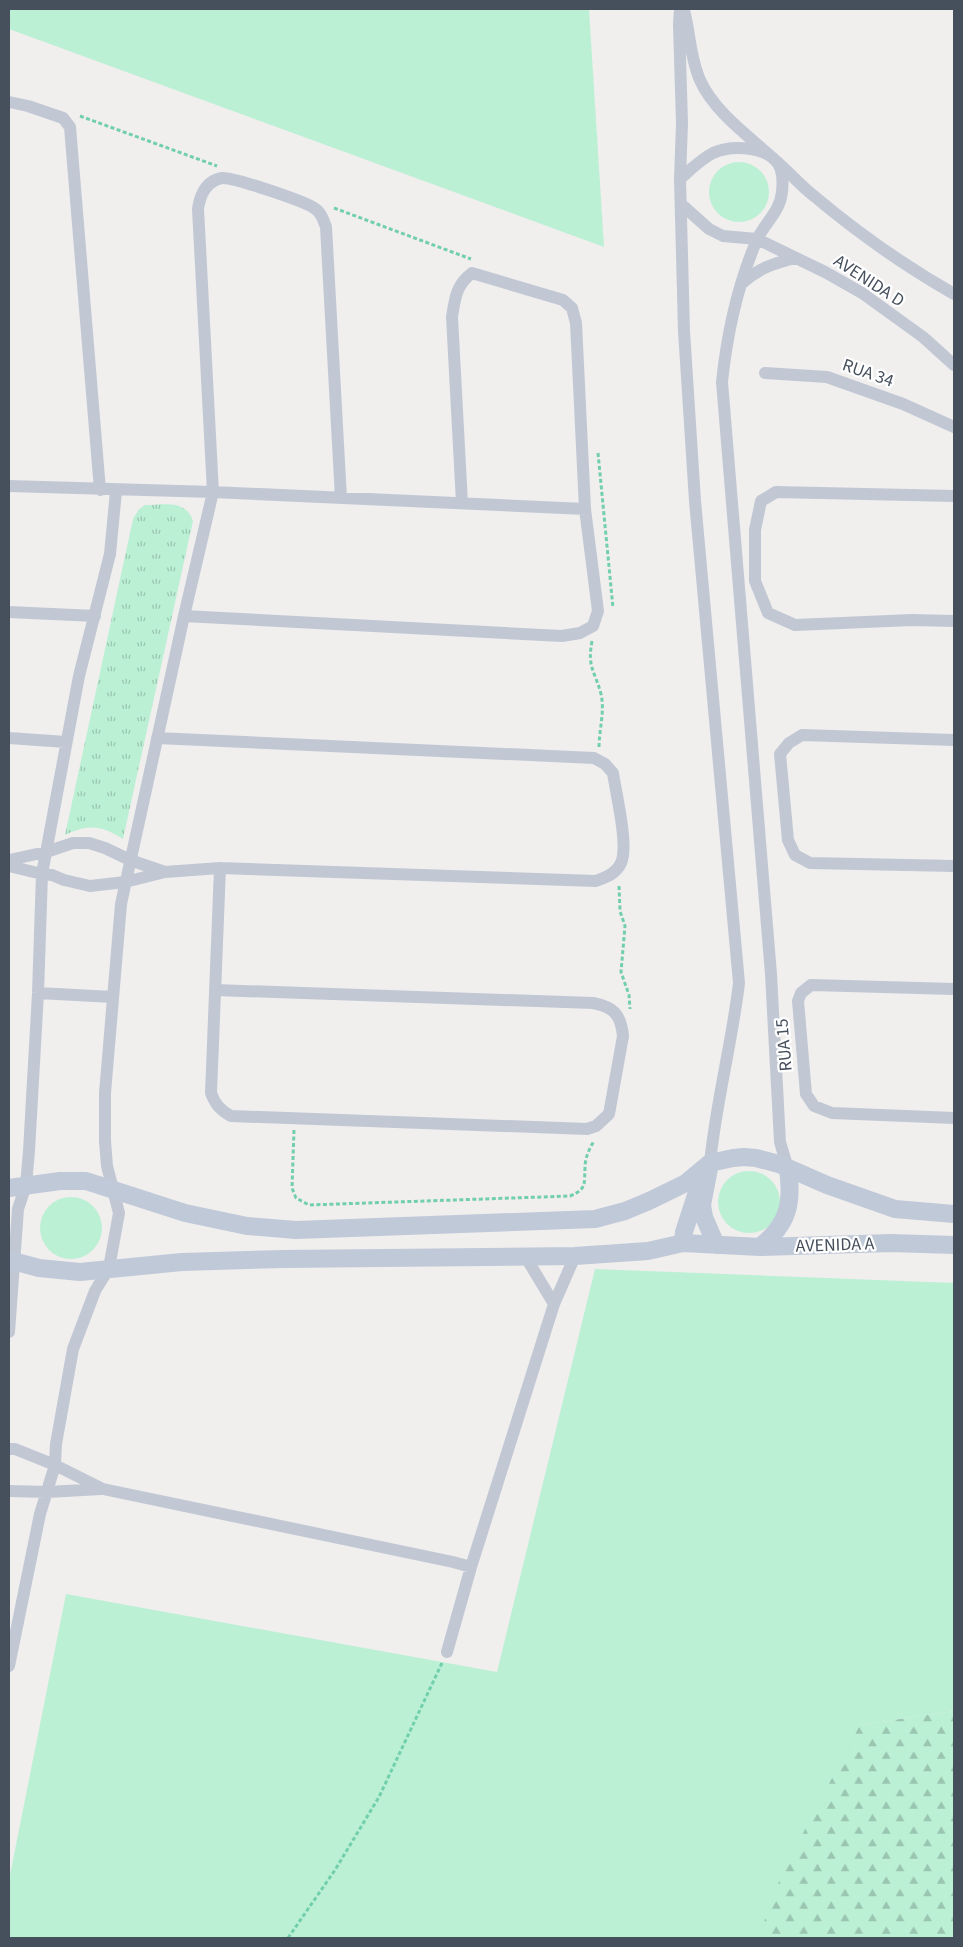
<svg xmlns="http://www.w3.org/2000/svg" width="963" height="1947" font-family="'Source Sans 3',sans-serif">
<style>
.green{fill:#bbf0d5}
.forest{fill:url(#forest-firs)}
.park{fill:url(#park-tufts)}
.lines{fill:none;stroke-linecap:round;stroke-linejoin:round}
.path{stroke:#72cfac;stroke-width:3;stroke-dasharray:4 2.5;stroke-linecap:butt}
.street{stroke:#c1c8d4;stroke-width:12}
.secondary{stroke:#c0c9d8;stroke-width:18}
.labels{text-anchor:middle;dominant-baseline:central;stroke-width:4.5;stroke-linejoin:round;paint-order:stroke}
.street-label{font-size:18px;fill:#464f5c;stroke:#fff}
</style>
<defs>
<pattern id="forest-firs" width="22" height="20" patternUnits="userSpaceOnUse" patternTransform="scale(1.25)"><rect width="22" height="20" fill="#bbf0d5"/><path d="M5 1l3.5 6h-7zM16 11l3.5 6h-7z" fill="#9ac5b0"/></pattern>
<pattern id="park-tufts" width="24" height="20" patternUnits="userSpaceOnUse" patternTransform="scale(1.25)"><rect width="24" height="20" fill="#bbf0d5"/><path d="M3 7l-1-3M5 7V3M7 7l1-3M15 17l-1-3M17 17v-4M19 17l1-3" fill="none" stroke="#9ac5b0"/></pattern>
</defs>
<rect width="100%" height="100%" fill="#f1eeee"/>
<path class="green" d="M 9,9 L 589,9 L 604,247 L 9,29 Z
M709 192a30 30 0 1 1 60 0a30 30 0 1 1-60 0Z
M718 1202a31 31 0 1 1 62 0a31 31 0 1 1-62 0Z
M40 1228a31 31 0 1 1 62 0a31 31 0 1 1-62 0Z
M 595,1269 L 954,1283 L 954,1711 L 860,1725 L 762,1938 L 9,1938 L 9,1880 L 66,1594 L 497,1672 Z"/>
<path class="forest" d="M 954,1711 L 954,1938 L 758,1938 L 782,1873 L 860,1725 Z"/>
<path class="park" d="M 145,505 C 163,505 186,499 193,521 L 123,839 C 101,825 88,824 65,835 L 133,519 L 139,509 Z"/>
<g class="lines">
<path class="path" d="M 80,116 L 217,166
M 334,208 L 471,259
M 598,453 L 613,608
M 592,641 C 587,668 595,671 601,694 C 605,712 599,729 599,748
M 619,886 L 620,911 L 625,926 L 621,972 L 629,995 L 630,1009
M 294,1130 L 292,1188 L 296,1198 L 309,1205 L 570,1196 C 587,1189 584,1184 585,1168 C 585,1158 589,1149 594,1141
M 288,1938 L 335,1870 L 379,1797 L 442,1663"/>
<path class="street" d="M 680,9 L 679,24 L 682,123 L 680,179 L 684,331 L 695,501 L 739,983 C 732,1043 716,1102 710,1163
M 684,10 C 690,32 690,58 700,80 C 714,112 750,137 775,160 C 788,171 800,185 814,196 C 858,233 905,266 954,294
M 9,102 L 28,106 L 63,118 L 70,127 L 100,490
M 680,179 C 690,170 701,159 713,153 C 730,145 761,146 775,160 C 783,167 783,182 782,192 C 780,213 763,224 756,242 C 737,287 727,334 722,382 L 771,974 L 780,1142 L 788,1169
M 681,204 L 709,229 L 723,236 L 757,239 L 825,272 L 862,293 L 923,337 L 954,365
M 741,284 C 759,268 772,264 795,258
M 765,373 L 827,377 L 903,404 L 954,427
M 9,486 L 213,492 L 585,509
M 954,496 L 776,492 L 761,501 L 755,530 L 755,581 L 768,613 L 795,625 L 912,620 L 954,621
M 9,612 L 95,616
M 184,616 L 562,636 L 580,633 L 593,626 L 598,611 L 585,509 L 576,323 L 572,308 L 563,300 L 472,273 C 456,285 455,298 452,317 L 462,503
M 9,738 L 66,742
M 954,740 L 802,735 L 789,743 L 780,754 L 788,840 L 795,855 L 810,863 L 954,866
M 9,860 L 46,852 L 73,843 L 89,843 L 105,848 L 130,860 L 165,872
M 9,866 L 42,874 L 52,875 L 64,880 L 90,886 L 125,882 L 165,872 L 220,868 L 596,881 C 606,877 616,874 621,863 C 629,846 616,794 613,773 L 605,764 L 594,758 L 157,738
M 954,989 L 811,985 L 801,993 L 798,1001 L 806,1094 L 814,1106 L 832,1113 L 954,1118
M 215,990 L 593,1003 C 614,1007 621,1015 623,1036 L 609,1114 L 596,1126 L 587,1129 L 231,1116 C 220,1110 215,1104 211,1093 L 220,868
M 38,993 L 113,997
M 525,1256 L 554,1304
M 9,1332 L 18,1209 L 26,1185 L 29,1151 L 38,993 L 42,874 L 79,676 L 110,554 L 116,491
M 9,1449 L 15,1449 L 55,1465 L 103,1489 L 453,1562 L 471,1567
M 9,1491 L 48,1492 L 101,1489
M 447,1652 L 471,1567 L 554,1304 L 575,1256
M 9,1666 L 40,1514 L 55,1465 L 56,1444 L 73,1349 L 95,1291 L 109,1268 L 119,1213 L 107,1166 L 105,1141 L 105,1093 L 121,904 L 184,616 L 213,492 L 198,209 C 200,195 206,181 222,178 C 233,177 304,201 314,208 C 321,212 323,219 326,227 L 341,498"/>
<path class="secondary" d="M 710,1163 L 702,1205 L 704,1217 L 716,1245
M 9,1188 L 60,1181 L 86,1181 L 185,1213 L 247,1226 L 296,1230 L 595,1219 L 625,1211 L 649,1201 L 686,1183 L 710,1163 L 733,1158 L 744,1157 L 756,1158 L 779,1164 L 827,1185 L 895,1209 L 954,1214
M 683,1243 L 684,1232 L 698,1189
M 760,1247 C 788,1224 793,1204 788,1169
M 9,1260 L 39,1268 L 80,1272 L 182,1262 L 283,1259 L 575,1256 L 648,1251 L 683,1243 L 760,1247 L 891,1243 L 954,1245"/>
</g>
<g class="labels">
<g class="street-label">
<text transform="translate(869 281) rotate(33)">AVENIDA D</text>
<text transform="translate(868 373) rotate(19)">RUA 34</text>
<text transform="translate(784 1045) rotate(-95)">RUA 15</text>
<text transform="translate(835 1245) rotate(-2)">AVENIDA A</text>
</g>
</g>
<rect width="963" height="1947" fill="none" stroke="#464f5c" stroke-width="20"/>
</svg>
